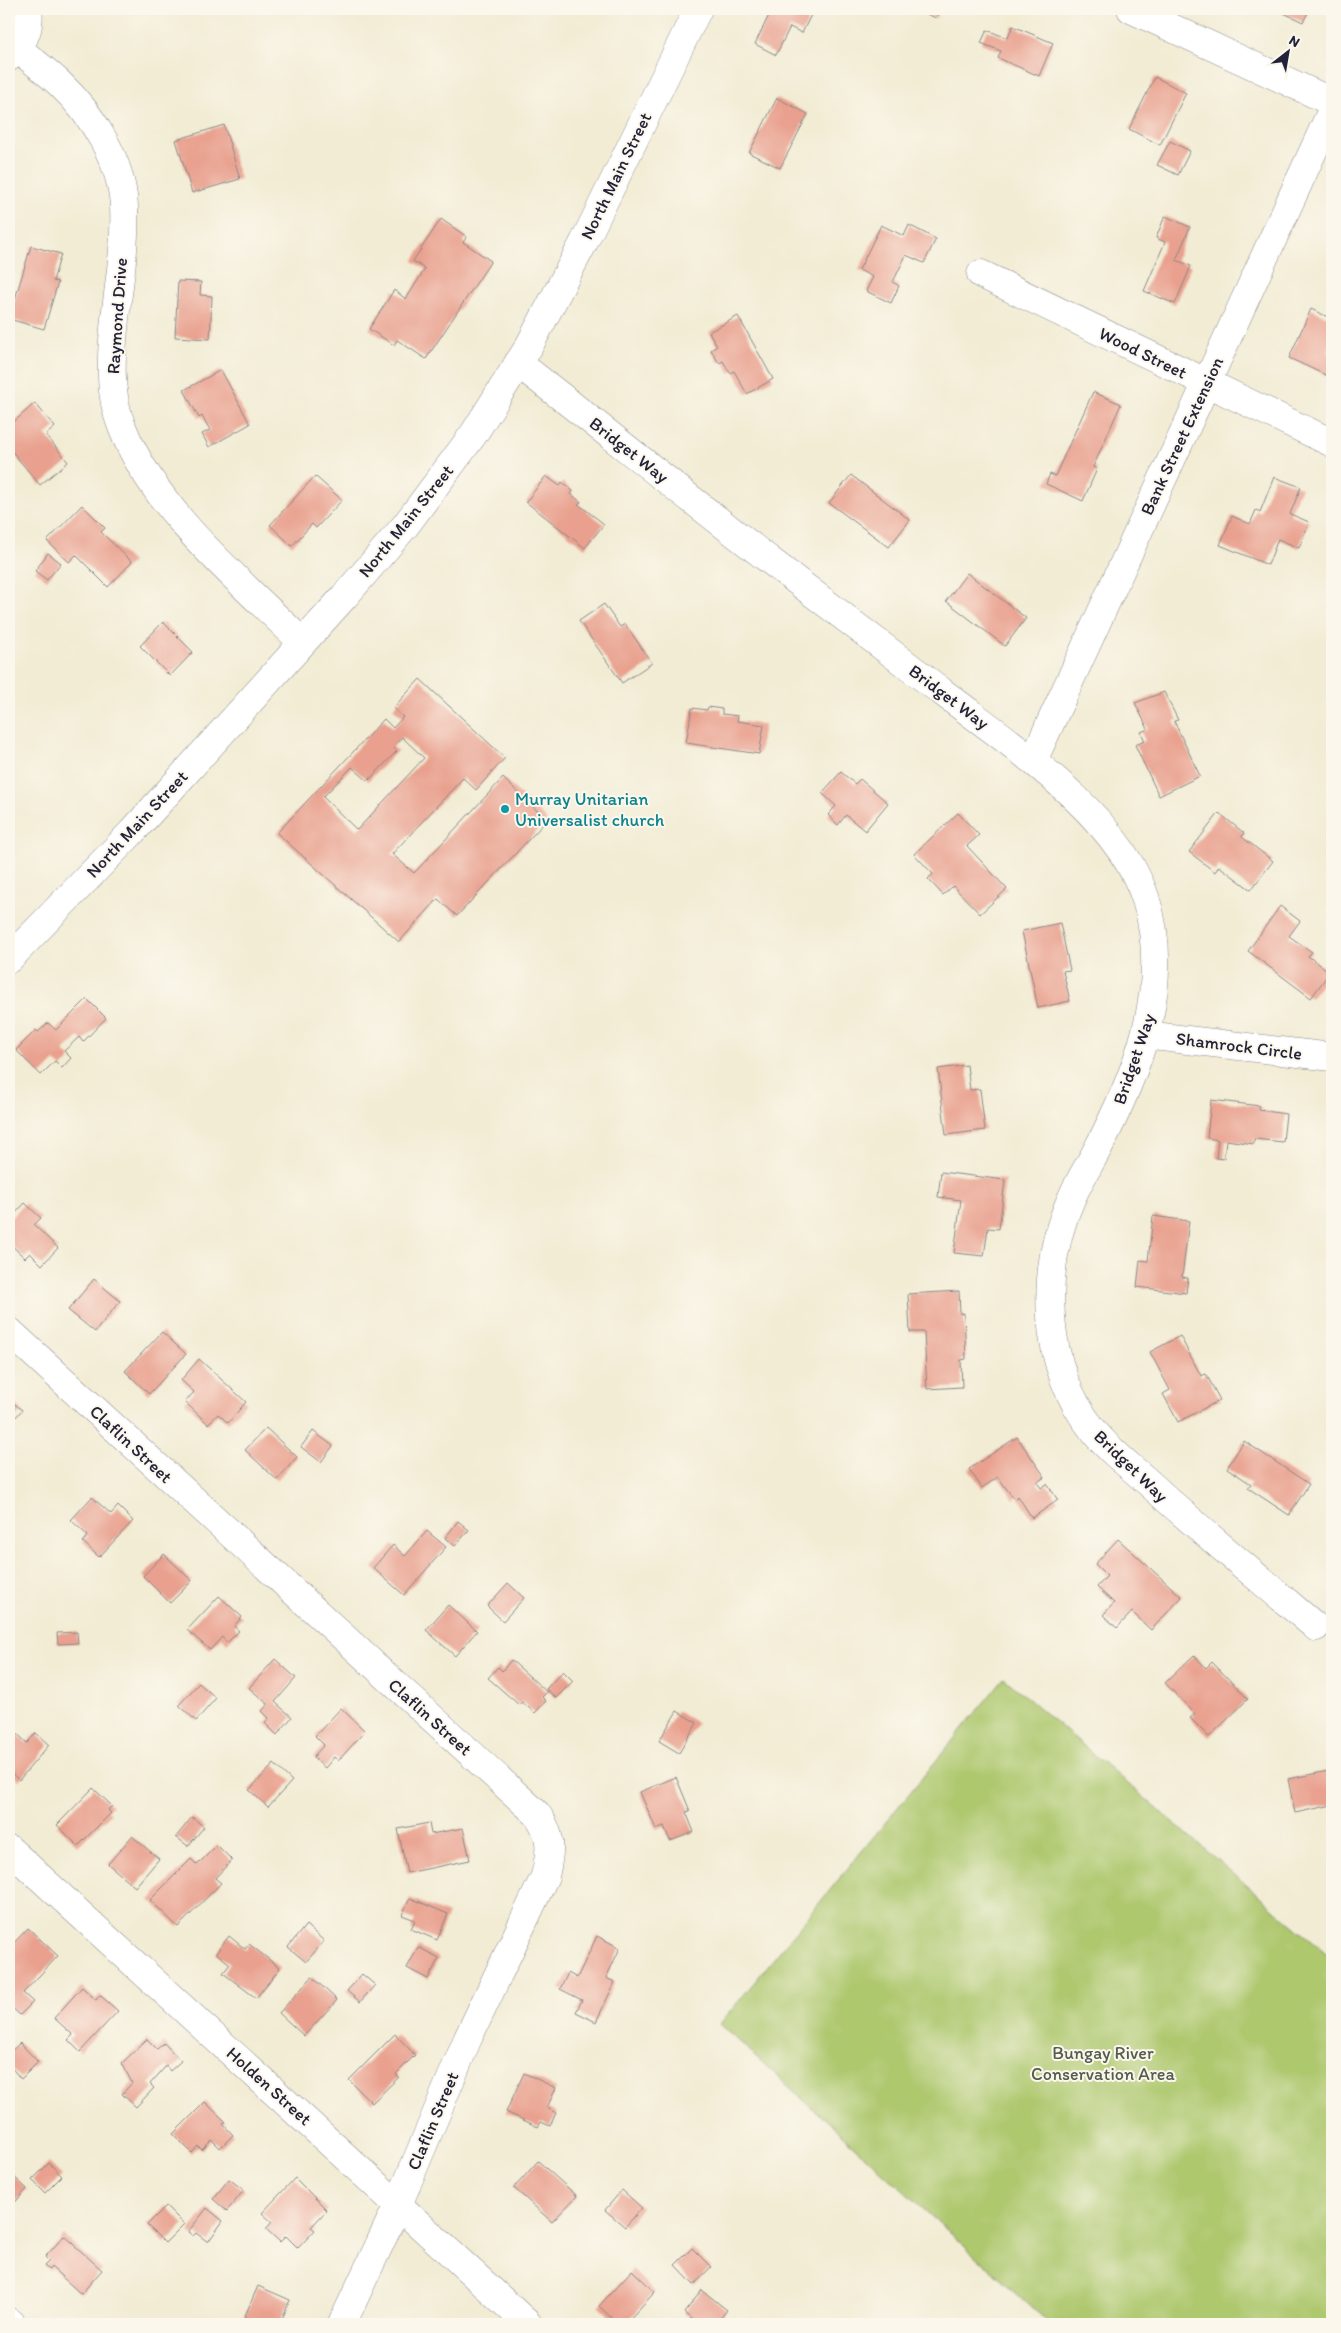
<svg xmlns="http://www.w3.org/2000/svg" width="1341" height="2333" font-family="Itim,sans-serif">
<style>
.green{fill:#aec86e;stroke:#687554}
.building{fill:#e9a08e;fill-rule:evenodd}
.lines{fill:none;stroke-linecap:round;stroke-linejoin:round}
.minor-casing{stroke:#8a8788;stroke-width:29}
.major-casing{stroke:#8a8788;stroke-width:29}
.minor{stroke:#fff;stroke-width:28}
.major{stroke:#fff;stroke-width:28}
.culture-dot{fill:#0f9aa8;stroke:#fbf7ec;stroke-width:2}
.labels{text-anchor:middle;dominant-baseline:central;stroke-width:4;stroke-linejoin:round;paint-order:stroke}
.street-label{font-size:18px;fill:#22223b;stroke:#fbf7ec}
.culture-label{font-size:18px;fill:#0d838f;stroke:#fbf7ec;text-anchor:start}
.park-label{font-size:18px;fill:#535c4d;stroke:#fbf7ec}
</style>
<rect width="100%" height="100%" fill="#fbf7ec"/>
<filter id="ink" filterUnits="userSpaceOnUse"><feTurbulence type="fractalNoise" baseFrequency=".02" numOctaves="2"/><feDisplacementMap in="SourceGraphic" scale="10" xChannelSelector="R" yChannelSelector="G"/><feConvolveMatrix kernelMatrix="1 2 1 2 8 2 1 2 1" color-interpolation-filters="sRGB"/></filter>
<filter id="wash" filterUnits="userSpaceOnUse"><feTurbulence type="fractalNoise" baseFrequency=".0096" numOctaves="4" result="noise"/><feDisplacementMap in="SourceGraphic" scale="20" xChannelSelector="R" yChannelSelector="G"/><feGaussianBlur stdDeviation="1.12" result="paint"/><feColorMatrix in="noise" values="0 0 0 0 0 0 0 0 0 0 0 0 0 0 0 0 0 1.4 0 .05"/><feComposite in="paint" operator="in"/></filter>
<g filter="url(#wash)">
<rect width="100%" height="100%" fill="#f2ecd4"/>
<path class="green" d="M 1004,1678 L 1332,1958 L 1332,2324 L 1050,2324 L 720,2024 Z"/>
<g id="blocks">
<path class="building" d="M 772,9 L 814,9 L 802,33 L 790,27 L 776,55 L 755,44 Z
M 915,9 L 940,9 L 936,18 Z
M 1275,9 L 1310,9 L 1303,22 Z
M 1013,26 L 1053,43 L 1039,76 L 998,58 L 1001,51 L 981,43 L 987,30 L 1007,38 Z
M 1155,77 L 1186,93 L 1160,145 L 1129,129 Z
M 777,98 L 808,114 L 780,168 L 749,153 Z
M 224,125 L 240,179 L 192,193 L 176,140 Z
M 1170,141 L 1190,151 L 1178,175 L 1157,165 Z
M 1165,216 L 1190,227 L 1176,260 L 1191,266 L 1175,304 L 1144,291 L 1165,242 L 1156,238 Z
M 441,219 L 467,237 L 463,242 L 491,261 L 426,359 L 397,340 L 394,345 L 369,329 L 394,290 L 406,299 L 425,269 L 413,261 Z
M 881,225 L 904,236 L 909,225 L 936,239 L 924,263 L 906,255 L 893,282 L 899,286 L 891,303 L 866,291 L 873,277 L 859,270 Z
M 31,246 L 61,254 L 53,281 L 58,282 L 44,329 L 9,319 Z
M 178,281 L 201,282 L 200,295 L 212,296 L 210,339 L 175,337 Z
M 1311,309 L 1332,319 L 1332,343 L 1328,352 L 1332,354 L 1332,378 L 1289,358 Z
M 738,316 L 773,379 L 747,394 L 734,371 L 730,373 L 723,361 L 719,363 L 711,350 L 717,346 L 709,332 Z
M 221,370 L 250,424 L 209,447 L 202,434 L 210,430 L 202,416 L 199,418 L 184,390 Z
M 1093,392 L 1121,404 L 1093,467 L 1097,469 L 1083,501 L 1046,484 L 1050,474 L 1055,476 Z
M 35,403 L 55,427 L 46,435 L 68,462 L 40,485 L 9,448 L 9,426 Z
M 851,475 L 910,520 L 889,547 L 829,503 Z
M 315,476 L 342,500 L 316,528 L 312,524 L 292,546 L 270,525 Z
M 546,476 L 560,486 L 562,482 L 573,491 L 571,494 L 581,502 L 578,504 L 604,524 L 585,548 L 526,502 Z
M 1274,477 L 1301,487 L 1290,514 L 1309,522 L 1299,548 L 1278,539 L 1268,565 L 1220,545 L 1232,516 L 1250,524 L 1256,510 L 1260,512 Z
M 82,505 L 105,528 L 101,532 L 132,562 L 108,587 L 76,555 L 69,562 L 47,541 Z
M 48,553 L 61,563 L 47,580 L 35,571 Z
M 967,573 L 1026,618 L 1005,646 L 946,601 Z
M 604,604 L 620,627 L 625,624 L 652,663 L 622,683 L 579,621 Z
M 163,622 L 193,652 L 170,676 L 140,646 Z
M 420,679 L 505,758 L 476,790 L 463,778 L 392,854 L 414,873 L 503,778 L 547,820 L 457,916 L 438,899 L 399,942 L 277,833 L 384,719 L 393,728 L 403,717 L 393,708 ZM 402,737 L 424,758 L 357,830 L 323,797 L 352,767 L 368,781 L 397,751 L 393,747 Z
M 1164,692 L 1178,720 L 1174,721 L 1200,776 L 1159,796 L 1135,745 L 1145,741 L 1141,732 L 1148,729 L 1135,703 Z
M 708,707 L 722,709 L 722,714 L 738,716 L 737,721 L 764,725 L 759,754 L 686,743 L 692,708 L 707,710 Z
M 841,772 L 855,784 L 860,779 L 888,803 L 865,831 L 846,815 L 838,825 L 828,815 L 836,806 L 822,793 Z
M 958,813 L 979,835 L 967,846 L 1007,889 L 980,914 L 953,886 L 943,895 L 928,879 L 933,874 L 914,854 Z
M 1219,813 L 1244,833 L 1242,837 L 1273,861 L 1251,890 L 1219,866 L 1215,872 L 1189,852 Z
M 1280,906 L 1300,921 L 1289,936 L 1312,952 L 1308,956 L 1330,972 L 1311,998 L 1248,951 Z
M 1060,923 L 1070,970 L 1063,971 L 1070,1001 L 1038,1008 L 1022,931 Z
M 87,999 L 106,1018 L 83,1042 L 79,1037 L 64,1051 L 71,1058 L 62,1068 L 55,1061 L 41,1075 L 16,1050 L 36,1030 L 38,1032 L 48,1023 L 56,1030 Z
M 967,1065 L 970,1090 L 980,1089 L 985,1130 L 946,1135 L 938,1069 Z
M 1211,1100 L 1260,1106 L 1259,1110 L 1286,1114 L 1283,1142 L 1254,1139 L 1254,1144 L 1226,1140 L 1224,1159 L 1216,1158 L 1218,1140 L 1207,1138 Z
M 941,1172 L 1005,1180 L 999,1229 L 988,1228 L 984,1256 L 954,1253 L 961,1200 L 938,1197 Z
M 25,1203 L 41,1218 L 34,1225 L 58,1248 L 42,1265 L 30,1253 L 25,1258 L 9,1243 L 9,1220 Z
M 1332,1215 L 1332,1227 L 1327,1224 Z
M 1153,1216 L 1189,1221 L 1182,1277 L 1188,1278 L 1186,1293 L 1137,1287 L 1140,1260 L 1148,1261 Z
M 94,1279 L 120,1301 L 95,1332 L 68,1310 Z
M 959,1291 L 960,1314 L 964,1313 L 966,1359 L 961,1360 L 962,1387 L 927,1389 L 924,1332 L 910,1332 L 908,1294 Z
M 162,1332 L 186,1354 L 149,1394 L 125,1371 Z
M 1180,1336 L 1201,1376 L 1206,1374 L 1220,1400 L 1178,1422 L 1163,1394 L 1170,1390 L 1150,1352 Z
M 199,1359 L 246,1402 L 228,1423 L 218,1414 L 208,1424 L 185,1402 L 194,1392 L 181,1380 Z
M 9,1399 L 22,1410 L 9,1425 Z
M 266,1428 L 297,1457 L 277,1480 L 245,1450 Z
M 313,1431 L 333,1446 L 321,1462 L 301,1447 Z
M 1017,1437 L 1045,1477 L 1037,1482 L 1041,1488 L 1047,1484 L 1058,1500 L 1032,1518 L 1018,1496 L 1014,1499 L 998,1477 L 982,1488 L 969,1469 Z
M 1244,1441 L 1309,1484 L 1289,1515 L 1248,1488 L 1251,1484 L 1227,1468 Z
M 92,1497 L 111,1514 L 118,1506 L 133,1521 L 99,1557 L 83,1542 L 88,1536 L 71,1520 Z
M 458,1521 L 469,1530 L 455,1546 L 445,1538 Z
M 427,1531 L 446,1547 L 404,1595 L 373,1568 L 393,1545 L 405,1556 Z
M 1118,1539 L 1182,1597 L 1151,1630 L 1132,1612 L 1117,1628 L 1103,1615 L 1114,1603 L 1097,1587 L 1107,1576 L 1095,1564 Z
M 164,1554 L 192,1581 L 170,1603 L 143,1576 Z
M 508,1583 L 524,1598 L 503,1621 L 487,1606 Z
M 219,1596 L 242,1617 L 234,1626 L 239,1631 L 227,1643 L 222,1637 L 210,1650 L 187,1630 Z
M 448,1605 L 477,1631 L 455,1656 L 426,1630 Z
M 77,1632 L 78,1643 L 58,1644 L 57,1633 Z
M 1194,1655 L 1206,1668 L 1212,1662 L 1248,1699 L 1209,1737 L 1190,1718 L 1195,1714 L 1165,1683 Z
M 275,1659 L 296,1678 L 275,1702 L 292,1717 L 277,1735 L 265,1723 L 269,1718 L 262,1711 L 268,1704 L 249,1688 Z
M 511,1660 L 547,1692 L 542,1697 L 546,1701 L 535,1713 L 522,1702 L 519,1705 L 488,1678 L 498,1667 L 502,1671 Z
M 563,1671 L 573,1681 L 556,1698 L 546,1689 Z
M 199,1683 L 216,1698 L 196,1721 L 179,1705 Z
M 341,1708 L 365,1731 L 338,1761 L 334,1757 L 325,1768 L 313,1757 L 324,1745 L 315,1736 Z
M 677,1711 L 697,1723 L 679,1753 L 659,1741 Z
M 9,1726 L 27,1743 L 36,1733 L 49,1745 L 19,1780 L 9,1771 Z
M 1332,1761 L 1332,1805 L 1295,1813 L 1288,1779 L 1328,1771 L 1327,1762 Z
M 274,1764 L 292,1781 L 268,1807 L 249,1790 Z
M 676,1777 L 690,1811 L 686,1812 L 694,1832 L 670,1841 L 664,1826 L 656,1829 L 640,1792 Z
M 93,1788 L 112,1806 L 108,1810 L 111,1813 L 78,1846 L 57,1825 Z
M 192,1817 L 204,1827 L 188,1846 L 176,1837 Z
M 429,1823 L 431,1834 L 463,1828 L 470,1860 L 407,1873 L 398,1829 Z
M 132,1836 L 159,1859 L 135,1887 L 108,1864 Z
M 217,1845 L 232,1860 L 215,1878 L 221,1883 L 178,1927 L 150,1900 L 191,1859 L 197,1865 Z
M 410,1898 L 448,1914 L 437,1940 L 411,1929 L 415,1920 L 402,1915 Z
M 306,1925 L 324,1941 L 306,1962 L 288,1947 Z
M 28,1928 L 58,1956 L 23,1993 L 33,2002 L 20,2015 L 9,2005 L 9,1948 Z
M 229,1936 L 245,1949 L 249,1944 L 280,1968 L 256,1998 L 223,1973 L 230,1964 L 216,1953 Z
M 597,1936 L 620,1948 L 606,1978 L 615,1982 L 596,2022 L 576,2012 L 582,2000 L 560,1989 L 568,1973 L 577,1978 Z
M 418,1947 L 439,1958 L 428,1979 L 407,1968 Z
M 362,1974 L 375,1985 L 360,2002 L 347,1991 Z
M 312,1977 L 337,2000 L 304,2036 L 279,2013 Z
M 82,1987 L 96,2000 L 100,1995 L 118,2011 L 80,2052 L 68,2040 L 73,2035 L 54,2018 Z
M 395,2034 L 415,2055 L 396,2074 L 399,2077 L 372,2103 L 349,2080 Z
M 147,2039 L 157,2049 L 164,2043 L 181,2061 L 170,2071 L 166,2066 L 150,2084 L 154,2088 L 136,2107 L 122,2094 L 132,2083 L 122,2063 Z
M 20,2043 L 38,2062 L 21,2079 L 9,2065 L 9,2053 Z
M 524,2073 L 556,2088 L 547,2108 L 556,2113 L 550,2126 L 541,2122 L 538,2127 L 506,2112 Z
M 205,2102 L 226,2122 L 223,2124 L 233,2135 L 220,2148 L 212,2140 L 202,2150 L 198,2146 L 192,2153 L 173,2134 Z
M 538,2161 L 577,2196 L 552,2222 L 514,2188 Z
M 49,2163 L 62,2176 L 45,2193 L 32,2180 Z
M 9,2172 L 27,2189 L 9,2209 Z
M 295,2178 L 327,2210 L 311,2227 L 315,2230 L 298,2248 L 286,2236 L 280,2242 L 266,2229 L 272,2222 L 262,2213 Z
M 229,2179 L 244,2190 L 227,2211 L 213,2199 Z
M 622,2190 L 642,2208 L 625,2227 L 605,2210 Z
M 166,2206 L 184,2224 L 165,2243 L 147,2225 Z
M 207,2208 L 223,2221 L 208,2242 L 196,2233 L 193,2236 L 188,2232 Z
M 64,2236 L 102,2270 L 81,2294 L 51,2267 L 49,2270 L 44,2266 L 49,2261 L 45,2257 Z
M 692,2248 L 711,2267 L 694,2285 L 675,2265 Z
M 632,2270 L 655,2292 L 625,2324 L 618,2324 L 599,2306 Z
M 258,2286 L 290,2300 L 280,2324 L 249,2324 L 250,2321 L 244,2318 Z
M 702,2290 L 727,2310 L 716,2324 L 698,2324 L 684,2313 Z"/>
</g>
</g>
<g filter="url(#ink)">
<use href="#blocks" fill-opacity="0" stroke="#8a8788" stroke-width="1"/>
<g class="lines">
<defs>
<path id="minor" d="M 1131,9 L 1332,102
M 18,49 C 32,60 46,71 59,83 C 92,114 122,161 124,207 C 126,244 119,282 115,319 C 111,356 108,392 122,427 C 155,511 239,580 302,642
M 9,57 C 23,44 31,28 28,9
M 981,274 L 1332,443
M 518,363 C 603,429 687,497 772,562 C 829,605 885,648 941,691 C 1010,744 1119,814 1146,900 C 1173,987 1136,1076 1096,1152 C 1088,1167 1079,1181 1072,1197 C 1039,1270 1042,1366 1093,1430 C 1108,1450 1130,1466 1149,1483 C 1203,1533 1260,1579 1316,1627
M 1033,761 L 1332,110
M 1145,1035 L 1332,1057
M 9,1331 L 537,1814 C 553,1836 551,1850 545,1876 L 468,2038 L 398,2205 L 342,2324
M 9,2322 L 11,2324"/>
<path id="major" d="M 9,959 L 133,831 L 343,598 L 405,526 L 473,435 L 528,348 L 584,242 L 698,9
M 9,1849 L 528,2324"/>
</defs>
<use href="#minor" class="minor-casing"/>
<use href="#major" class="major-casing"/>
<use href="#minor" class="minor"/>
<use href="#major" class="major"/>
</g>
</g>
<circle class="culture-dot" cx="505" cy="809" r="5"/>
<g class="labels">
<g class="street-label">
<text transform="translate(616 176) rotate(-64)">North Main Street</text>
<text transform="translate(117 316) rotate(-86)">Raymond Drive</text>
<text transform="translate(1143 353) rotate(26)">Wood Street</text>
<text transform="translate(1182 436) rotate(-65)">Bank Street Extension</text>
<text transform="translate(629 450) rotate(38)">Bridget Way</text>
<text transform="translate(406 521) rotate(-51)">North Main Street</text>
<text transform="translate(949 697) rotate(37)">Bridget Way</text>
<text transform="translate(137 824) rotate(-47)">North Main Street</text>
<text transform="translate(1239 1046) rotate(7)">Shamrock Circle</text>
<text transform="translate(1134 1059) rotate(-71)">Bridget Way</text>
<text transform="translate(131 1444) rotate(43)">Claflin Street</text>
<text transform="translate(1131 1466) rotate(44)">Bridget Way</text>
<text transform="translate(430 1717) rotate(42)">Claflin Street</text>
<text transform="translate(269 2086) rotate(42)">Holden Street</text>
<text transform="translate(433 2121) rotate(-67)">Claflin Street</text>
</g>
<g class="culture-label">
<text x="515" y="799">Murray Unitarian<tspan x="515" dy="21">Universalist church</tspan></text>
</g>
<g class="park-label">
<text x="1103" y="2053">Bungay River<tspan x="1103" dy="21">Conservation Area</tspan></text>
</g>
</g>
<rect width="1341" height="2333" fill="none" stroke="#fbf7ec" stroke-width="30"/>
<g transform="translate(1288 52) rotate(31)" stroke="#fbf7ec" stroke-width="4" paint-order="stroke">
<path d="M0-4L9 19L0 12L-9 19Z" fill="#22223b"/>
<text y="-8" font-size="14" font-weight="bold" text-anchor="middle" fill="#22223b">N</text>
</g>
</svg>
